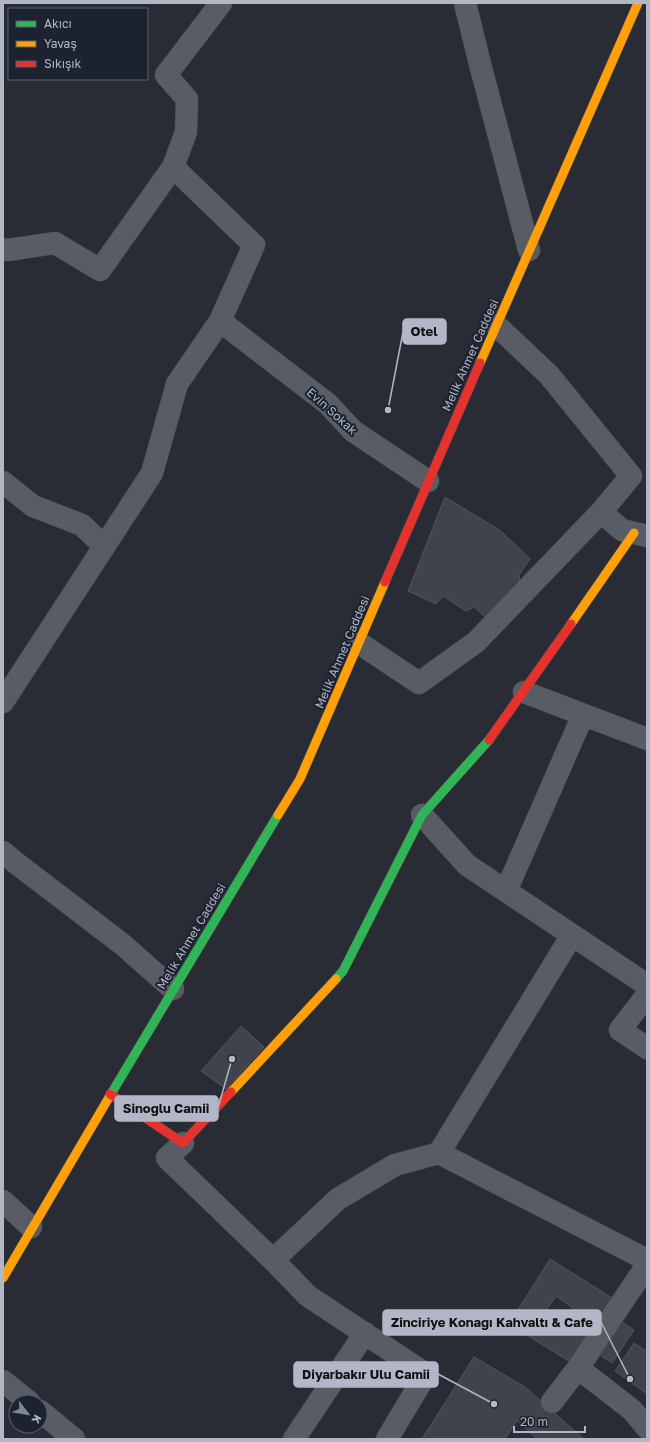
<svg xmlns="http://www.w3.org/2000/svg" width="650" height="1442" font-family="'Golos Text',sans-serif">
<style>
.building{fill:#40434c;stroke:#51545d;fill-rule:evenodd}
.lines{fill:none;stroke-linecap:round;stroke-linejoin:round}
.street-casing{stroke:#45474f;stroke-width:23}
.fast-casing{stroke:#45474f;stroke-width:10}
.slow-casing{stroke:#45474f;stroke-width:10}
.jam-casing{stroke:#45474f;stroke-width:10}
.street{stroke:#585c64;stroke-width:22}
.fast{stroke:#30b455;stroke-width:9}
.slow{stroke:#ff9f0a;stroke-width:9}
.jam{stroke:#e5322d;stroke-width:9}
.labels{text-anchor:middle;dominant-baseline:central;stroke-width:4;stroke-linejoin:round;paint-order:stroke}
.street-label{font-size:12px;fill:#b2b7c7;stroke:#1c2230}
.leader{fill:none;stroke:#b2b7c7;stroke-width:1.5}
.callout-dot{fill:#b2b7c7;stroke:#1c2230;stroke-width:1.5}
.callout{fill:#b2b7c7;stroke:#b2b7c7;stroke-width:1.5}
.callout-label{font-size:13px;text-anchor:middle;font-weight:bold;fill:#111}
</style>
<rect width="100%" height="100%" fill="#292c35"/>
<path class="building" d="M 445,497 L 501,531 L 530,559 L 519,575 L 520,584 L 486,618 L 474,607 L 466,611 L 443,596 L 436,604 L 408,591 Z
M 241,1026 L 264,1047 L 226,1089 L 201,1071 Z
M 550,1259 L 612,1298 L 572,1363 L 509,1324 ZM 556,1296 L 574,1309 L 562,1328 L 543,1315 Z
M 619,1320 L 634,1330 L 612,1363 L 598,1354 Z
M 634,1343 L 646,1351 L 647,1349 L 647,1394 L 615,1371 Z
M 474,1357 L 525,1387 L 584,1439 L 537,1439 L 517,1420 L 505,1439 L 422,1439 Z"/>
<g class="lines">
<defs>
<path id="street" d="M 465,3 L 480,64 L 529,250
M 3,249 L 8,250 L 55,243 L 100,270 L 173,167
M 220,321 L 328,404 L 353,431 L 428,481
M 496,325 L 549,375 L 631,476 L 601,512 L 622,530 L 647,536
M 3,482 L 33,506 L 82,525 L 104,546
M 359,643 L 419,683 L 476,642 L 601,512
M 524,692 L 647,739
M 3,702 L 152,473 L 177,384 L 220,321 L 254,245 L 173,167 L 186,132 L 187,99 L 166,75 L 221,3
M 422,815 L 467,865 L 647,985
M 3,852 L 16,863 L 122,944 L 173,989
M 506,891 L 583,715
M 647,995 L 620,1030 L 647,1048
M 183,1143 L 167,1158 L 273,1260 L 338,1199 L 395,1165 L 439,1153 L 647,1260
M 439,1153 L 572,935
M 3,1201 L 31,1227
M 273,1260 L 308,1296 L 426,1374 L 387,1439
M 578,1368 L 632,1410 L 647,1428
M 3,1381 L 29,1402
M 552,1402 L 578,1368 L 647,1265
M 40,1411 L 74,1439
M 294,1439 L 365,1333"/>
<path id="fast" d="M 336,979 L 343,971 L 422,815 L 489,740
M 111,1094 L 278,815"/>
<path id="slow" d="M 480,363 L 638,3
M 571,624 L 634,533
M 278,815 L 300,779 L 385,582
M 231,1092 L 336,979
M 3,1278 L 111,1094"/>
<path id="jam" d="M 385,582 L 480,363
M 489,740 L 571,624
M 110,1094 L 183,1143 L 231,1092"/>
</defs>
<use href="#street" class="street-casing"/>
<use href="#fast" class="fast-casing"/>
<use href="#slow" class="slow-casing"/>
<use href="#jam" class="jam-casing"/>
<use href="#street" class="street"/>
<use href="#fast" class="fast"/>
<use href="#slow" class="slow"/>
<use href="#jam" class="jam"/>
</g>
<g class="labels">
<g class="street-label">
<text transform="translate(470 355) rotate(-66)">Melik Ahmet Caddesi</text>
<text transform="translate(332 411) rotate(42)">Evin Sokak</text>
<text transform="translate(342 652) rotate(-67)">Melik Ahmet Caddesi</text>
<text transform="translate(191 936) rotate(-59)">Melik Ahmet Caddesi</text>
</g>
</g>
<path class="leader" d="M388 410L403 332M232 1059L218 1108M630 1379L601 1322M494 1404L438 1374"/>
<g class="callout-dot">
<circle cx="388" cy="410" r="4"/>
<circle cx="232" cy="1059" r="4"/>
<circle cx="630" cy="1379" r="4"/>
<circle cx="494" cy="1404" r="4"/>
</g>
<g class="callout">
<rect x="403" y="319" width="43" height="25" rx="4"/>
<rect x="115" y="1096" width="103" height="25" rx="4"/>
<rect x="383" y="1310" width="218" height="25" rx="4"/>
<rect x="294" y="1362" width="144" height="25" rx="4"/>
</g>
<g class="callout-label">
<text x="424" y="336">Otel</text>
<text x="166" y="1113">Sinoğlu Camii</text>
<text x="492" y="1327">Zinciriye Konağı Kahvaltı &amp; Cafe</text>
<text x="366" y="1379">Diyarbakır Ulu Camii</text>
</g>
<rect width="650" height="1442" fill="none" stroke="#b2b7c7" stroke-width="8"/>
<rect x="8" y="8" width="140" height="72" fill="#1c2230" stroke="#585e6c"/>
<rect x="16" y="21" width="20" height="6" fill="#30b455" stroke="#585e6c"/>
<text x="44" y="28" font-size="12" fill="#b2b7c7">Akıcı</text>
<rect x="16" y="41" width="20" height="6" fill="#ff9f0a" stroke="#585e6c"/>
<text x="44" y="48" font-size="12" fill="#b2b7c7">Yavaş</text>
<rect x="16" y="61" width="20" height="6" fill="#e5322d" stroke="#585e6c"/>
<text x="44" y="68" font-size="12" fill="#b2b7c7">Sıkışık</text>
<g transform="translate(28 1414) rotate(121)"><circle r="19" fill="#1c2230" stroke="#585e6c"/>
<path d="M0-3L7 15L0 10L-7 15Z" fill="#828694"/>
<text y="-6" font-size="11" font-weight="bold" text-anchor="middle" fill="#b2b7c7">K</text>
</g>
<path d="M514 1426v6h71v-6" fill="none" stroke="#b2b7c7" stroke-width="2"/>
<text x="520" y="1426" font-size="12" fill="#b2b7c7" stroke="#1c2230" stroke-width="3" paint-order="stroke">20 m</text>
</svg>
